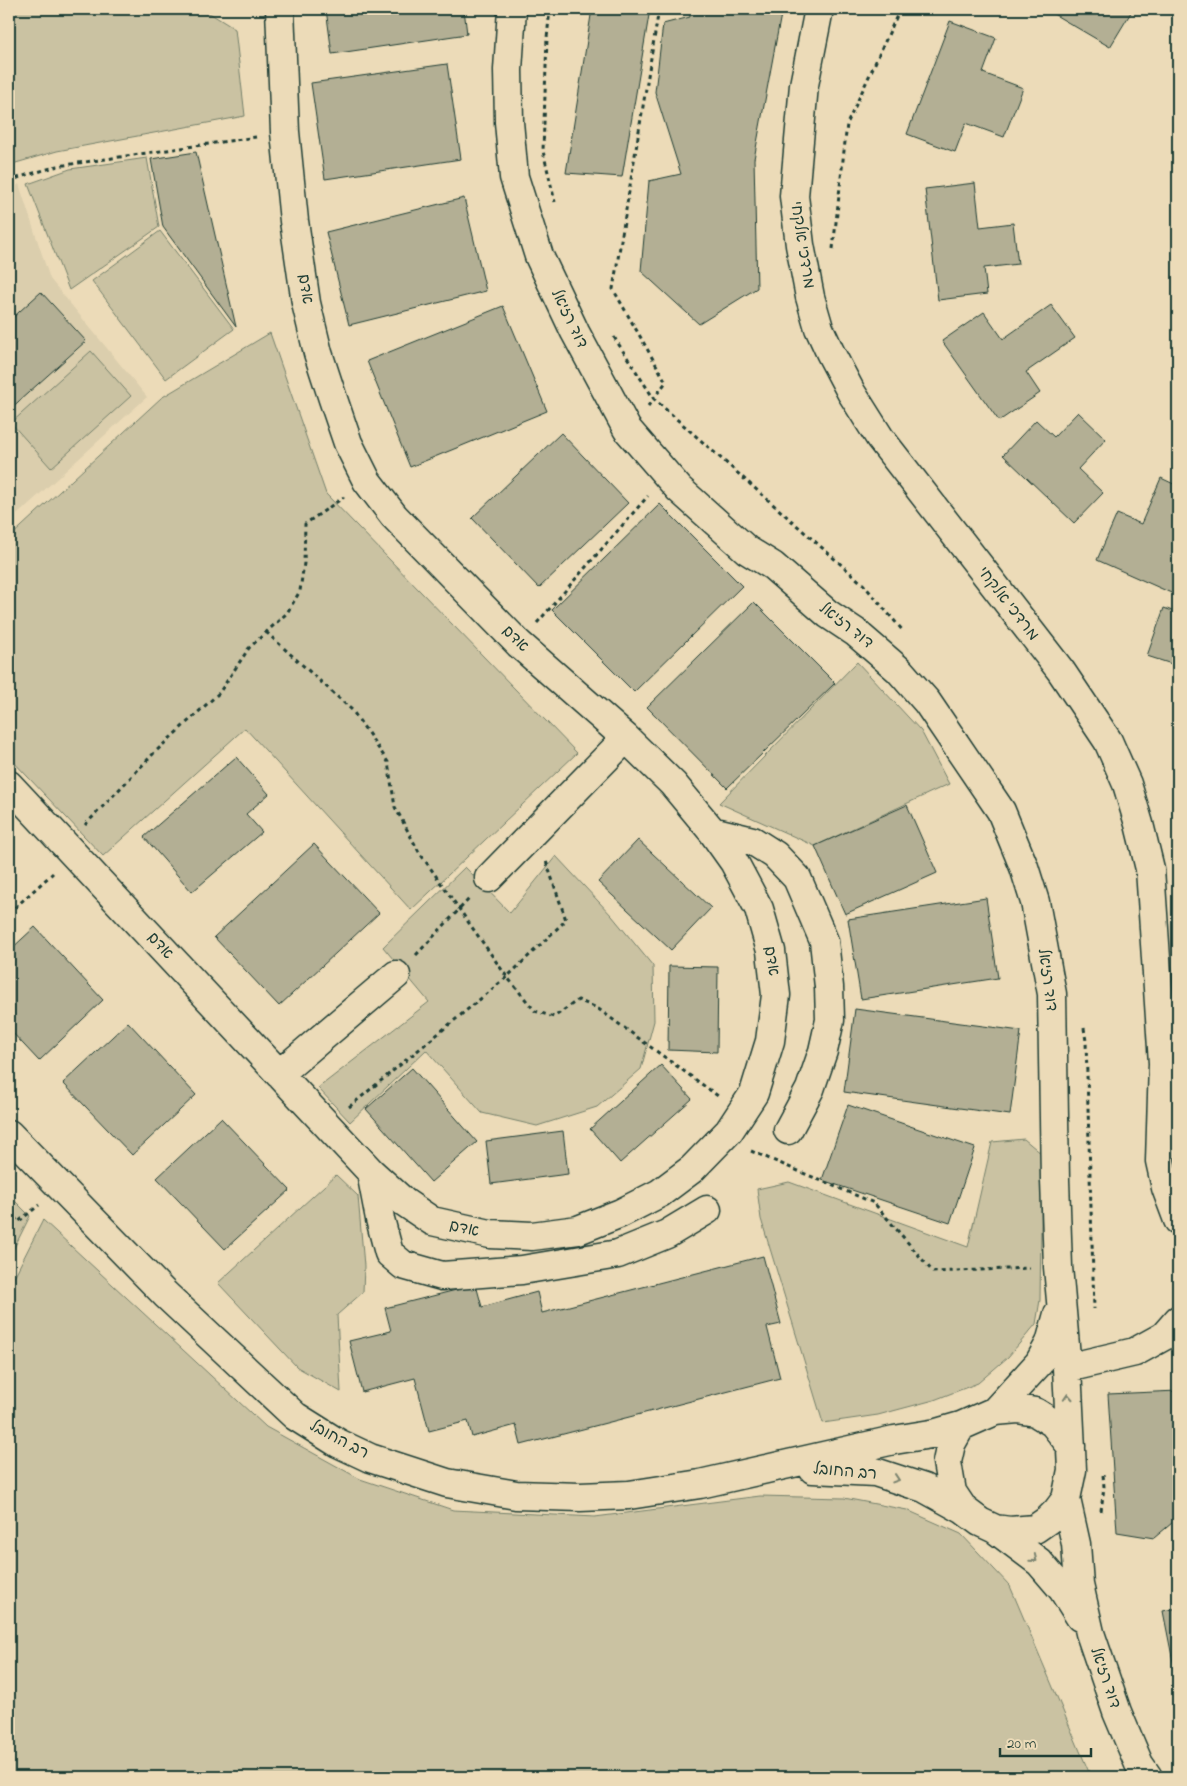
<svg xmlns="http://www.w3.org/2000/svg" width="1187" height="1786" font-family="'Indie Flower','Playpen Sans Hebrew',sans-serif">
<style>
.built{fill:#dbcead}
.green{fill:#cac2a2;stroke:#74806b}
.building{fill:#b3af94;stroke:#1f3d34}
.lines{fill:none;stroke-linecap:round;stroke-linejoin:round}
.minor-casing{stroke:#1f3d34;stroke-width:31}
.path{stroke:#1f3d34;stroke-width:3;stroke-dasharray:4 4;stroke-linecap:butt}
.minor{stroke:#ecdbb8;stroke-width:28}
.oneway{stroke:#7b846f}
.labels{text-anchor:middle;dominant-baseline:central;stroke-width:4;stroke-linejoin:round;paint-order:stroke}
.street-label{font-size:16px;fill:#1f3d34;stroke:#ecdbb8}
</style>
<rect width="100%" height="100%" fill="#ecdbb8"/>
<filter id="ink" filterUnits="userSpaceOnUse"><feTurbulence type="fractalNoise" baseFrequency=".02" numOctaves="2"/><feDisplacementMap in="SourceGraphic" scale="10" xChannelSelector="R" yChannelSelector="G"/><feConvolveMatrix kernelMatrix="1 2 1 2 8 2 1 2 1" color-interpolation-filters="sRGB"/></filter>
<g filter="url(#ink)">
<path class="built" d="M 19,184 L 50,279 L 147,397 L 9,522 L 9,191 Z"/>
<path class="green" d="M 9,9 L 190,9 L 211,14 L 235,29 L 245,116 L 57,151 L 9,165 Z
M 147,158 L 159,227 L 69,290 L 28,184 L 70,169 Z
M 160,231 L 234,329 L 166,379 L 92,281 Z
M 270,333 L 326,494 L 577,753 L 411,910 L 245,728 L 103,856 L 9,757 L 9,538 L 161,398 Z
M 91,351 L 131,396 L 51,468 L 11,423 Z
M 857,662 L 921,731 L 949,784 L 815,846 L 719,803 Z
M 556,856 L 612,916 L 653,966 L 654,1021 L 641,1069 L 597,1107 L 537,1126 L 482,1113 L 426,1050 L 350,1122 L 318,1088 L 429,1002 L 383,947 L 465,867 L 510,913 Z
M 1024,1139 L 1042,1154 L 1040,1300 L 1036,1324 L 1008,1357 L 978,1383 L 934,1400 L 878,1415 L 823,1423 L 761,1219 L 757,1189 L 789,1182 L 968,1247 L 992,1142 Z
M 336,1175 L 358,1196 L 364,1266 L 363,1292 L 337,1315 L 341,1392 L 297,1367 L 218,1283 Z
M 9,1195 L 30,1216 L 9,1258 Z
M 43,1220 L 266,1427 L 360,1479 L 453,1510 L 595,1517 L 760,1496 L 844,1498 L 907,1510 L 961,1534 L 1010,1586 L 1091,1777 L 9,1777 L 9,1287 Z"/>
<path class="building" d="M 326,9 L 464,9 L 467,34 L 332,54 Z
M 592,9 L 650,9 L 622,177 L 566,173 Z
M 689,9 L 782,9 L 754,159 L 757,288 L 699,324 L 641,271 L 649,181 L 681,174 L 655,92 L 663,24 L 690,17 Z
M 1045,9 L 1133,9 L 1110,47 Z
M 950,21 L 996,38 L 983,73 L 1023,88 L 1004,137 L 966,123 L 955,152 L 907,134 Z
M 447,64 L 461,159 L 325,179 L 311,83 Z
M 196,152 L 236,327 L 163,227 L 151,159 Z
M 975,183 L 980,227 L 1013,223 L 1018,264 L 984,268 L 987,294 L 938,300 L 925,189 Z
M 464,198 L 486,291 L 349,325 L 326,232 Z
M 41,292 L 86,341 L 9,410 L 9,321 Z
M 1051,305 L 1075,338 L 1026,372 L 1040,393 L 999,421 L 942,341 L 984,312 L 1003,339 Z
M 503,306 L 547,411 L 410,467 L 367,361 Z
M 1078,412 L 1106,439 L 1078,469 L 1103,493 L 1074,523 L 1003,455 L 1036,420 L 1054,437 Z
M 561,433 L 628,503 L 539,588 L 472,518 Z
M 1161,478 L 1178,486 L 1178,596 L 1097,560 L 1117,514 L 1141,524 Z
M 660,504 L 742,586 L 634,692 L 552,610 Z
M 754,602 L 835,683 L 727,788 L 647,707 Z
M 1164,608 L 1178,613 L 1178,666 L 1147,656 Z
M 236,757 L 269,794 L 246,814 L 262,832 L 192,892 L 144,837 Z
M 907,805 L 937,873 L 845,914 L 815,846 Z
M 638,840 L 711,908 L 671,950 L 598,882 Z
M 314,844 L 379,913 L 279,1006 L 214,937 Z
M 986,898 L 998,978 L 861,999 L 848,919 Z
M 35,927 L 103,1000 L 39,1061 L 9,1029 L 9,951 Z
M 669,966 L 718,967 L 717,1052 L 668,1050 Z
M 855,1009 L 1021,1031 L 1010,1115 L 844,1092 Z
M 128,1022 L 196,1095 L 132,1155 L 63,1083 Z
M 661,1065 L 692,1099 L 620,1163 L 590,1129 Z
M 412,1068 L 477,1142 L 431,1182 L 366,1109 Z
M 848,1105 L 975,1148 L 950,1223 L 822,1180 Z
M 221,1118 L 290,1190 L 225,1249 L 157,1178 Z
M 563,1131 L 568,1174 L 491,1184 L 486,1141 Z
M 763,1256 L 781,1324 L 767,1327 L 780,1378 L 521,1445 L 516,1425 L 472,1437 L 468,1421 L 429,1431 L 415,1378 L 362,1392 L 349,1341 L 391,1331 L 385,1308 L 476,1285 L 482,1307 L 537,1292 L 542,1313 Z
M 1178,1391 L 1178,1518 L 1154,1538 L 1117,1532 L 1108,1394 Z
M 1178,1608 L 1178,1687 L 1163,1611 Z"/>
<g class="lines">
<defs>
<path id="minor" d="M 512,9 L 508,70 L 509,122 L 514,177 L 539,256 L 575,332 L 627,429 L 679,489 L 747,550 L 773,566 L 828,614 L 855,632 L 899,670 L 927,702 L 1001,811 L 1024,867 L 1035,902 L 1052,994 L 1055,1180 L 1058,1267 L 1067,1368 L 1072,1470 L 1066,1499 L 1057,1511 L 1048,1520 L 1035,1529 L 1010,1531 L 995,1529 L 980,1522 L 964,1510 L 952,1492 L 947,1462 L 951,1444 L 961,1426
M 819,9 L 804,85 L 794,196 L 800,245 L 810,297 L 819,328 L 830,352 L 851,392 L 880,438 L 1061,671 L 1108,741 L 1127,784 L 1139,824 L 1150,869 L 1163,1063 L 1160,1161 L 1166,1188 L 1178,1220
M 9,785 L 371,1172 L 404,1202 L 432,1221 L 490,1234 L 532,1236 L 578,1230 L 621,1213 L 660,1193 L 692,1169 L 729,1131 L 754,1093 L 770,1041 L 776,995 L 771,951 L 759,909 L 734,862 L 712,831 L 673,784 L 626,738 L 519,644 L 394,516 L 367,481 L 348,443 L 333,399 L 318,353 L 306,303 L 294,221 L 285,132 L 280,9
M 712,831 L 753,841 L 775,855 L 797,878 L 824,941 L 829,987 L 830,1020 L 823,1051 L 810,1089 L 788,1130
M 489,878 L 626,738
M 279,1074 L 396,975
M 9,1134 L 166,1295 L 295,1416 L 338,1443 L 370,1458 L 447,1483 L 516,1495 L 580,1497 L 629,1495 L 700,1484 L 894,1440 L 937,1433 L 961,1426 L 995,1411 L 1018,1409 L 1035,1412 L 1053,1423 L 1071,1446
M 371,1172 L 380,1219 L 389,1253 L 403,1265 L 442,1276 L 522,1270 L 618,1254 L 667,1234 L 707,1210
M 1067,1368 L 1135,1352 L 1164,1336 L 1178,1320
M 995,1411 L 1039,1363 L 1050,1343 L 1058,1314
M 813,1469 L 875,1472 L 924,1488 L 964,1510
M 1066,1499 L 1076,1544 L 1079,1585 L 1090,1633 L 1117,1712 L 1139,1764 L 1148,1777
M 995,1529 L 1039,1562 L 1063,1590 L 1080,1617"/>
</defs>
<use href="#minor" class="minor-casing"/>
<path class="path" d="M 550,9 L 547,38 L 543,151 L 555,202
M 9,182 L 20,177 L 58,166 L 256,137
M 833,249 L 847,124 L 900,9
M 614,337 L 654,399 L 863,584 L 904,632
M 648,406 L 666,382 L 613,289 L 659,9
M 537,623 L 648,496
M 266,632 L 352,710 L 388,762 L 395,807 L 419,852 L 507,977 L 535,1011 L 554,1017 L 578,1000 L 597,1008 L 718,1096
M 85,825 L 155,752 L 219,693 L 249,648 L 287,613 L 300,591 L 304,563 L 305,524 L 344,497
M 9,913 L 53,873
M 416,955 L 470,898
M 1084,1028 L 1086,1041 L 1094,1309
M 349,1107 L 507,977 L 566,920 L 546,861
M 751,1151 L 874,1203 L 933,1272 L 1030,1268
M 9,1211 L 18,1222 L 39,1205
M 1101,1511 L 1104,1487 L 1103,1475"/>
<use href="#minor" class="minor"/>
</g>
<defs><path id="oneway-chevron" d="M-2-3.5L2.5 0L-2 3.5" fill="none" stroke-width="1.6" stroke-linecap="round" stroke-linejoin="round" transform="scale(1.25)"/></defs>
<g class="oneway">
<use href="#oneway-chevron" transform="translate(1068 1397) rotate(-93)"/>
<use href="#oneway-chevron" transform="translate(896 1479) rotate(18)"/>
<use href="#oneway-chevron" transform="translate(1034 1559) rotate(39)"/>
</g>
</g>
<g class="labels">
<g class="street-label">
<text transform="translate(802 245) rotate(81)">מרדכי אלקחי</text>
<text transform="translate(305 289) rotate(81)">אדם</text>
<text transform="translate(569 319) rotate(64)">דוד רזיאל</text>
<text transform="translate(1008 604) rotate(52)">מרדכי אלקחי</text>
<text transform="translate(846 626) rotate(38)">דוד רזיאל</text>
<text transform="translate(515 639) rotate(44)">אדם</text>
<text transform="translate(160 946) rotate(47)">אדם</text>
<text transform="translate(771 961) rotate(80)">אדם</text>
<text transform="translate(1047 980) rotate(82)">דוד רזיאל</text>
<text transform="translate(464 1229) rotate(12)">אדם</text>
<text transform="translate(339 1440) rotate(28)">רב החובל</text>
<text transform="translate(845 1472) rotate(5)">רב החובל</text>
<text transform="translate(1105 1678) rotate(71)">דוד רזיאל</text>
</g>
</g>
<rect width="1187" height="1786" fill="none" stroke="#ecdbb8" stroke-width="30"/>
<rect x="15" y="15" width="1157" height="1756" fill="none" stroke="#1f3d34" stroke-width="2" filter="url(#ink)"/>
<path d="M1000 1748v8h91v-8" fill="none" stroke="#1f3d34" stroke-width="2.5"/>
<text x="1007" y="1748" font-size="15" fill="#1f3d34" stroke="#ecdbb8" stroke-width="4" paint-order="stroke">20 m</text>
</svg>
